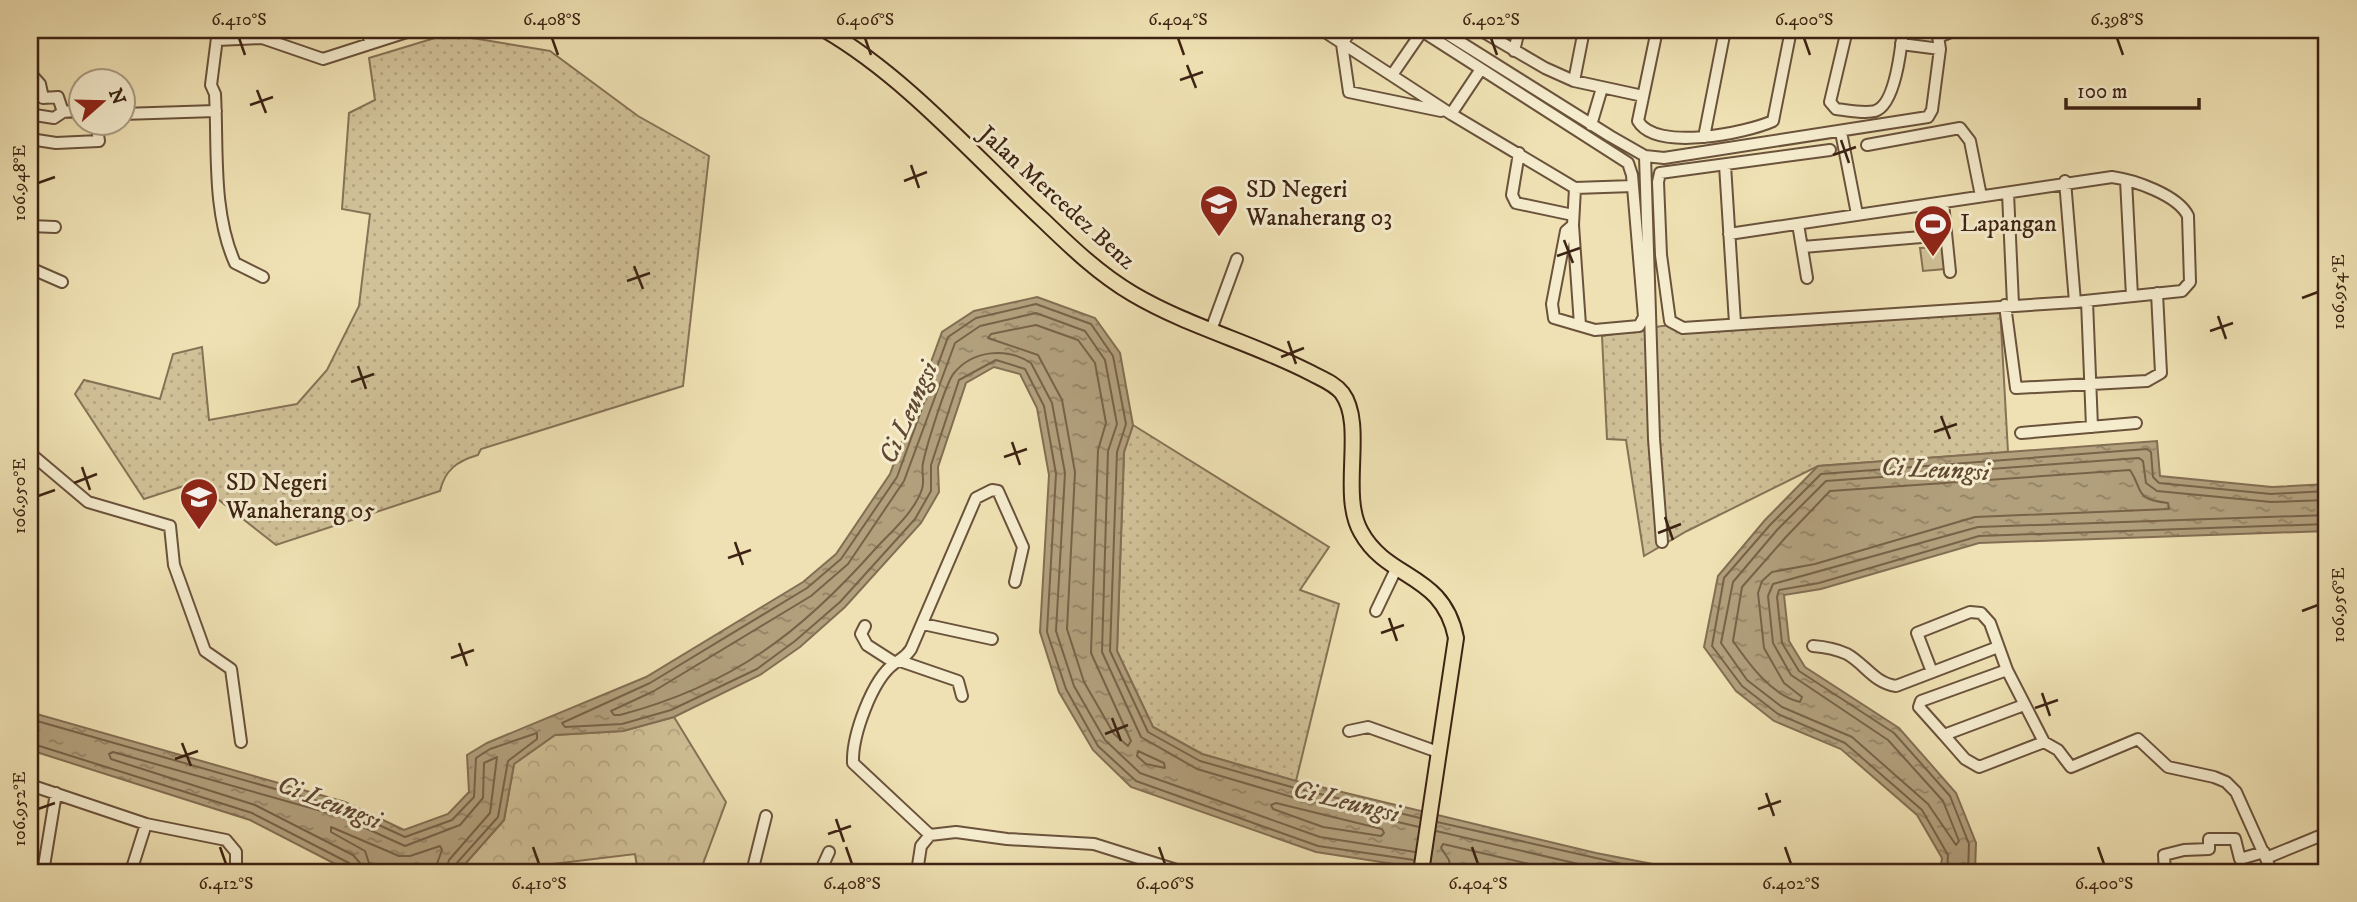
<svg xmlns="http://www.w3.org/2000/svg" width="2357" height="902" font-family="'IM FELL DW Pica',serif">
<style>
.grass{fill:url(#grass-dots);stroke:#877256;stroke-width:2}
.forest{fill:url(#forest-crowns);stroke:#877256;stroke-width:2}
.green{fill:#d1c198;stroke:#877256;stroke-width:2}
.water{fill:url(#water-ripples);stroke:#836e53;stroke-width:2}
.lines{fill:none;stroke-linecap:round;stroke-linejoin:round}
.shore{stroke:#786248;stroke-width:2}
.minor-casing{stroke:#6a523b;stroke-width:14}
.major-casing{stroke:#3d2313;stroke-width:18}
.minor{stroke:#f5ecce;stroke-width:10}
.major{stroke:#efe1b3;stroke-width:14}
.ticks{fill:none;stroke:#3d2313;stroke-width:2.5}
.labels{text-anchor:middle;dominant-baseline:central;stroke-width:6;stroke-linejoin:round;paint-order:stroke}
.poi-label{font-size:24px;fill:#3d2313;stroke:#f5ecce;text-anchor:start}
.street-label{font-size:24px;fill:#3d2313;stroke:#f5ecce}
.water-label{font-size:26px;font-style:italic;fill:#604833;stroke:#f5ecce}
.neatline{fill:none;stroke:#3d2313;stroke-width:2.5}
.ticks-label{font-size:18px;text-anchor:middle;fill:#3d2313}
</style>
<defs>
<pattern id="grass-dots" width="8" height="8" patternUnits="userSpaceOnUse" patternTransform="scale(1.75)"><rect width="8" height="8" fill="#d1c198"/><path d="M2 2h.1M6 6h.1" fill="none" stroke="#b4a682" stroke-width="1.8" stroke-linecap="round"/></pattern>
<pattern id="forest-crowns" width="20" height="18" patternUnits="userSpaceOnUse" patternTransform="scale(1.75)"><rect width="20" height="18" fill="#d1c198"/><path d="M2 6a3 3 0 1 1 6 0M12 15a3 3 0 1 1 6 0" fill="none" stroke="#b4a682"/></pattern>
<pattern id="water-ripples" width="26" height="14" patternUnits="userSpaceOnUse" patternTransform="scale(1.75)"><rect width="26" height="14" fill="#b2a07d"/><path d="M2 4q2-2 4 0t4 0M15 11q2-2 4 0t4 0" fill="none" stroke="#928265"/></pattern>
</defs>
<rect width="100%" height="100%" fill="#efe1b3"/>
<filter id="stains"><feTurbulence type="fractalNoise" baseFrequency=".00286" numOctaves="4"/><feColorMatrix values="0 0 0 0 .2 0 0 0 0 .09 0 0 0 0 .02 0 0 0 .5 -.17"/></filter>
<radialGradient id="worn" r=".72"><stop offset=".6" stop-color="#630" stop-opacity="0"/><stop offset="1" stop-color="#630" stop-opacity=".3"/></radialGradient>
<path class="grass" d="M 448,34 L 550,51 L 638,116 L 709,156 L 683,386 L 481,449 L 478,455 C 457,461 445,470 440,491 L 276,545 L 196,482 L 144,499 L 75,394 L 84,380 L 160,399 L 173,354 L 202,347 L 209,420 L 297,404 L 327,370 L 359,306 L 370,214 L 342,209 L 349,113 L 375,100 L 369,58 Z
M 2000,308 L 2008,452 L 1818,466 L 1687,531 L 1644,556 L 1626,440 L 1607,439 L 1602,336 L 1662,326 Z
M 1133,425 L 1329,547 L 1300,590 L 1339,604 L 1296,781 L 1202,754 L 1153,727 L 1117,651 L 1124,452 Z"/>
<path class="forest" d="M 674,717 L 726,802 L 700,872 L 638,872 L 635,854 L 528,867 L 527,872 L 458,872 L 504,820 L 514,764 L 555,735 L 623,731 Z"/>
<path class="green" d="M 1943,247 L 1945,269 L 1923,271 L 1920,248 Z"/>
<path class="water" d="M 1037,297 L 1095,318 L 1120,353 L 1133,425 L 1124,452 L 1117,651 L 1153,727 L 1202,754 L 1296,781 L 1596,853 L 1694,872 L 1446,872 L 1316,852 L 1131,787 L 1093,750 L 1059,692 L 1040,632 L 1049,475 L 1037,408 L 1020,374 L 994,367 L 966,383 L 938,467 L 939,492 L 921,523 L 845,607 L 800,647 L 760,675 L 674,717 L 623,731 L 555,735 L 514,764 L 504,820 L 458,872 L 365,872 L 345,869 L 250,820 L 30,750 L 30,712 L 345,802 L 404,830 L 448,814 L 469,792 L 467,755 L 487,743 L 646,677 L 803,582 L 836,554 L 890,474 L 942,332 L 974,311 Z
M 2157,441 L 2160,476 L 2272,487 L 2327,484 L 2327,531 L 1979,543 L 1821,589 L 1784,595 L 1789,641 L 1805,667 L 1899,728 L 1956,793 L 1976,843 L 1975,872 L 1940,872 L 1942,858 L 1917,815 L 1841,749 L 1774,721 L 1736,691 L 1704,647 L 1718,576 L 1765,520 L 1818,466 Z"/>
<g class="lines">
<path class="shore" d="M 1036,325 L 1078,340 L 1095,363 L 1106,423 L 1098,450 L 1091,653 L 1131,741 L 1128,746 L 1114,734 L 1084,682 L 1067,629 L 1075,472 L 1062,400 L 1038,355 L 988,338 L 991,334 Z
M 2130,470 C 2144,491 2133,499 2168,503 L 2169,509 L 1975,517 L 1815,564 L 1772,572 L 1762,581 L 1758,593 L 1764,648 L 1784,683 L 1802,697 L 1800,702 C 1771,695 1749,664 1733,641 L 1742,587 L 1785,538 L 1830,491 Z
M 2327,500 L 2271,502 L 2157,491 L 2146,483 L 2143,461 L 2139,458 L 1826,481 L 1777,530 L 1733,582 L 1721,643 L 1747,680 L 1782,707 L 1852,737 L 1928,804 L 1956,845 L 1959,841 L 1943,801 L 1888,740 L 1791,675 L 1773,643 L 1768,596 L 1773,584 L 1978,527 L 2327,515
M 30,719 L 342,808 L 405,837 L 452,820 L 474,797 L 476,758 L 490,749 L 537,733 L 537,739 L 508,761 L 498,817 L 455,865 L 454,872
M 30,743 L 252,813 L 349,863 L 353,872
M 1138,751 L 1164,763 L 1165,768 L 1146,764 L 1137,756 Z
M 1276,803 L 1382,829 L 1384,833 L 1381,836 L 1323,827 L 1273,809 L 1271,805 Z
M 1437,822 L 1658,872
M 1436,831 L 1613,872
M 1415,852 L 1320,837 L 1140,773 L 1105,740 L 1074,686 L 1056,631 L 1065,473 L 1052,403 L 1031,363 C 1007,347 973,350 954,373 C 946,382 926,448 923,463 C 921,471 925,481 922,489 C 915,511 892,531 877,547 C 801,633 733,685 620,715 L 614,715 L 611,711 L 654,691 L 811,596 L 848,564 L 904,481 L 955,343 L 980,326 L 1036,313 L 1085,331 L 1105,360 L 1117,424 L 1108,451 L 1102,652 L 1141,737 L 1197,769 L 1292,797 L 1419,827
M 1414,860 L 1318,846 L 1136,781 L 1098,746 L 1066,689 L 1047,632 L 1056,474 L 1044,406 L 1025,369 L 996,360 L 959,380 L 931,465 L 931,491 L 915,519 L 840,602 L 795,641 L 757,669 L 671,710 L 622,724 L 565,727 L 562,723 L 650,683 L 807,588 L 841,559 L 897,477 L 948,337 L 976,318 L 1036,304 L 1091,324 L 1113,356 L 1126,424 L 1117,452 L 1110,651 L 1148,732 L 1200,761 L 1295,788 L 1420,818
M 362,872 L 360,863 L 353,855 L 255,805 L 111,759 L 109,754 L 113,752 L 339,816 L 405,846 L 460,825 L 483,798 L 484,763 L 497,757 L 490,813 L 449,860 L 445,872
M 372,872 L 365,851 L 331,832 L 331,827 L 399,856 L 410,856 L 440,846 L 442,850 L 434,872
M 1451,872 L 1449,860 L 1441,848 L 1443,844 L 1564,872
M 1947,872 L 1948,855 L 1922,810 L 1845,743 L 1778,714 L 1742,686 L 1712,646 L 1724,578 L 1770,525 L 1821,474 L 2147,449 L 2151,452 L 2153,477 L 2159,483 L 2271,494 L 2327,491
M 1968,872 L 1969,844 L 1950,796 L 1894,733 L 1799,671 L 1782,643 L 1777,597 L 1779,590 L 1819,583 L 1979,536 L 2327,524"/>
<defs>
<path id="minor" d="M 218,30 L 211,85 L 215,94 C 218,148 212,212 235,263 L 263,277
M 366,30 L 371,43
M 1322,30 L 1451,114 L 1575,188 L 1633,186
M 1351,30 L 1342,44 L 1349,92 L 1441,111
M 1441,30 L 1610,136 L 1645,156 L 1664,158 L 1928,117 L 1932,110 L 1940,49 L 1937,30
M 1480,30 L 1545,68 L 1574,81 L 1643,96
M 1657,30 L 1638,121 C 1656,152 1746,133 1773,121 L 1791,30
M 1847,30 L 1830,102 L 1836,109 C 1847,110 1863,114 1875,111 C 1895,105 1901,49 1903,30
M 1422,31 L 1628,163 L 1632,175 L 1644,317 L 1639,326 L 1595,330 L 1554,318 L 1552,304 L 1566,231 L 1573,225 L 1575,188
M 1939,37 L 1955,30
M 217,40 L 262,38 L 323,59 L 413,30
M 1901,44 L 1940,49
M 1514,51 L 1519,30
M 30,73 L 40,84 L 43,98 L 58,97 L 63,112 L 74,111 L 80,116
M 1392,75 L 1423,30
M 1574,81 L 1584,30
M 122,114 L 216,111
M 1451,114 L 1481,69
M 35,115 L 54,118 L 63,112
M 1591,125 L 1602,88
M 1841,132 L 1857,214
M 1704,137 L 1725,30
M 30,139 L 56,143 L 99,141 L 96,122
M 1867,145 L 1960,128 L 1970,141 L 1981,196
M 1519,153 L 1512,195 L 1516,203 L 1573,215
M 1645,156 L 1654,439 L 1662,542
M 1725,165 L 1735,323
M 2126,180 L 2132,296
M 2065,181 L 2075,302
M 2008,193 L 2013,304
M 1943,203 L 1950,272
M 1798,224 L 1807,278
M 1573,225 L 1580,325
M 30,226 L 55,227
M 1729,234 L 2112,177 C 2134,180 2178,195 2188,216 L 2190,282 L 2182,291 L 2075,302 L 1683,328 L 1670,321 L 1661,255 L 1658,182 L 1660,173 L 1830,150
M 1803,247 L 1945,235
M 30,268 L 62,282
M 2087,301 L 2092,427
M 2005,305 L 2016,388 L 2147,381 L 2161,373 L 2157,293
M 1211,330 L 1237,259
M 2021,433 L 2136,423
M 30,453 L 88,502 L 170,526 L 174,565 L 205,651 L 231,669 L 241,742
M 1376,611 L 1397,567
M 923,624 L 992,639
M 865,626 L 861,634 L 867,645 L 895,663
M 1813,646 C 1826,647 1836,649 1847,654 C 1865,664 1874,683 1896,686 L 1998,647
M 900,661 L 958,681 L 962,696
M 1932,672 L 1917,633 L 1970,612 L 1981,613 L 1990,623 L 2007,670
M 2024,705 L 1944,735 L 1965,759 L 1979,767 L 2044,742
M 1349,731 L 1368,727 L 1438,752
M 1944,735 L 1919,707 L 1921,701 L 2007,670 L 2044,742 L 2058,750 L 2071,767 L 2138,739 L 2168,767 L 2214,777 L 2226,782 L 2236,792 L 2272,872
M 30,785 L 146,824 L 226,840 L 236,852 L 236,872
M 930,835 L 853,763 C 852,736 872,679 895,663 C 902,658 906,657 911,649 L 976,498 L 992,490 L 998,491 L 1023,547 L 1015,582
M 2266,858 L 2327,833
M 133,865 L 146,824
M 43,872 L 56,793
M 752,872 L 766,816
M 820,872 L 829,852
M 917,872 L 921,846 L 930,835 L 956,832 L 1007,839 L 1094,844 L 1183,872
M 2165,872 L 2164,855 L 2184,850 L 2209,849 L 2209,839 L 2235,839 L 2240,859 L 2264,852"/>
<path id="major" d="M 825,30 C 906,77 974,156 1043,220 C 1071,247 1099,274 1133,294 C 1189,327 1253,343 1311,373 C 1322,379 1334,383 1342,393 C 1366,425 1339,494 1361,532 C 1388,581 1443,572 1456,638 L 1421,872"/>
</defs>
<use href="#minor" class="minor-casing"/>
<use href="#major" class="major-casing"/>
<use href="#minor" class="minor"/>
<use href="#major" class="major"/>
</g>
<path class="ticks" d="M 239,38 L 245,55M 552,38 L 558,55M 865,38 L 871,55M 1178,38 L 1184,55M 1491,38 L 1497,55M 1804,38 L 1810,55M 2117,38 L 2123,55M 1187,65 L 1196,88M 1180,80 L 1203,72M 257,90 L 266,113M 250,105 L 273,97M 1841,140 L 1849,163M 1833,155 L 1856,147M 911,165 L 919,188M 904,181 L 927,172M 38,183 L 55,177M 1564,240 L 1573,263M 1557,256 L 1580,248M 634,266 L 643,289M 627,281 L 650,273M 2302,298 L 2318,292M 2218,316 L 2226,339M 2210,331 L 2233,323M 1288,341 L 1296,364M 1281,357 L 1304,348M 358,366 L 366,389M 351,382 L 374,374M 1941,416 L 1950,439M 1934,432 L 1957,424M 1012,442 L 1020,465M 1004,457 L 1027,449M 82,467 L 90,490M 74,483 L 97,474M 38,496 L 55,490M 1665,517 L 1673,540M 1658,533 L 1681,524M 735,542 L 743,565M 728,558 L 751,550M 2302,611 L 2318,605M 1389,618 L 1397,641M 1381,633 L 1404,625M 459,643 L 467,666M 451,658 L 474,650M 2042,693 L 2050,716M 2035,708 L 2058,700M 1112,718 L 1121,741M 1105,734 L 1128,725M 182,743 L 191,766M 175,759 L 198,751M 1766,793 L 1774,816M 38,809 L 55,803M 1758,809 L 1781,801M 836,819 L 844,842M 828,834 L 851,826M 220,847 L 226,864M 533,847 L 539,864M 846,847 L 852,864M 1159,847 L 1165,864M 1472,847 L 1478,864M 1785,847 L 1791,864M 2098,847 L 2104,864"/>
<defs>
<symbol id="school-pin" viewBox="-11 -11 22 30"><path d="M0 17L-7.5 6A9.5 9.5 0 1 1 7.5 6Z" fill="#8f2418" stroke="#f5ecce"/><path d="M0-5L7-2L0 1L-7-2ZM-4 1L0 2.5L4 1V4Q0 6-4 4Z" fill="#fff"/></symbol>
<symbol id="stadium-pin" viewBox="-11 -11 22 30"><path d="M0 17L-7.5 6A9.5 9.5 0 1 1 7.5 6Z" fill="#8f2418" stroke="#f5ecce"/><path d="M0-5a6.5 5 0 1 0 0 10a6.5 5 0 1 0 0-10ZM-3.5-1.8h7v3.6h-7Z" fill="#fff"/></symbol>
</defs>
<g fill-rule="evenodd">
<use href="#school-pin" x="1197" y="182" width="44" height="60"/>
<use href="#stadium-pin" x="1911" y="202" width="44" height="60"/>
<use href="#school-pin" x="177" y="475" width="44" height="60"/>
</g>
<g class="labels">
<g class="poi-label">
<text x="1246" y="190">SD Negeri<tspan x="1246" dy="28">Wanaherang 03</tspan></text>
<text x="1960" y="224">Lapangan</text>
<text x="226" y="483">SD Negeri<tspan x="226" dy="28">Wanaherang 05</tspan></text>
</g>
<g class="street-label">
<text transform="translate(1057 198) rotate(42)">Jalan Mercedez Benz</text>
</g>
<g class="water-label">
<text transform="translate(909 413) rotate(-66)">Ci Leungsi</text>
<text transform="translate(1935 470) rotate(3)">Ci Leungsi</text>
<text transform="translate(1346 802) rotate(14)">Ci Leungsi</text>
<text transform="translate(329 803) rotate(21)">Ci Leungsi</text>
</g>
</g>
<rect width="2357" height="902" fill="none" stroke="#efe1b3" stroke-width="77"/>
<g transform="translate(102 102) rotate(70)"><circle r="33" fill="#f5ecce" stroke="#ab9c83" stroke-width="2"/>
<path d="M0-5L12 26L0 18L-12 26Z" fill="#8f2418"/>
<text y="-10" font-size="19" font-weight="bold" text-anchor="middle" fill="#3d2313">N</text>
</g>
<path d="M2066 98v10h133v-10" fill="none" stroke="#3d2313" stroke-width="3.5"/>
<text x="2077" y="98" font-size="21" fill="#3d2313" stroke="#f5ecce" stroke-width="5" paint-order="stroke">100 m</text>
<rect x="38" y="38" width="2280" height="826" class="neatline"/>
<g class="ticks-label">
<text x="239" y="25">6.410°S</text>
<text x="552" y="25">6.408°S</text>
<text x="865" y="25">6.406°S</text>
<text x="1178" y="25">6.404°S</text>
<text x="1491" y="25">6.402°S</text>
<text x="1804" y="25">6.400°S</text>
<text x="2117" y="25">6.398°S</text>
<text transform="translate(19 183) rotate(-90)" y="6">106.948°E</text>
<text transform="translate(2338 292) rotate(-90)" y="6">106.954°E</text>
<text transform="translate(19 496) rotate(-90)" y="6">106.950°E</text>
<text transform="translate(2338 605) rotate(-90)" y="6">106.956°E</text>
<text transform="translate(19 809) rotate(-90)" y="6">106.952°E</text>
<text x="226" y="889">6.412°S</text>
<text x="539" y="889">6.410°S</text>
<text x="852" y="889">6.408°S</text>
<text x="1165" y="889">6.406°S</text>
<text x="1478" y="889">6.404°S</text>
<text x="1791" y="889">6.402°S</text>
<text x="2104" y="889">6.400°S</text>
</g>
<rect width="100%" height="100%" filter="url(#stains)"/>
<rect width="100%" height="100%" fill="url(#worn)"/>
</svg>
